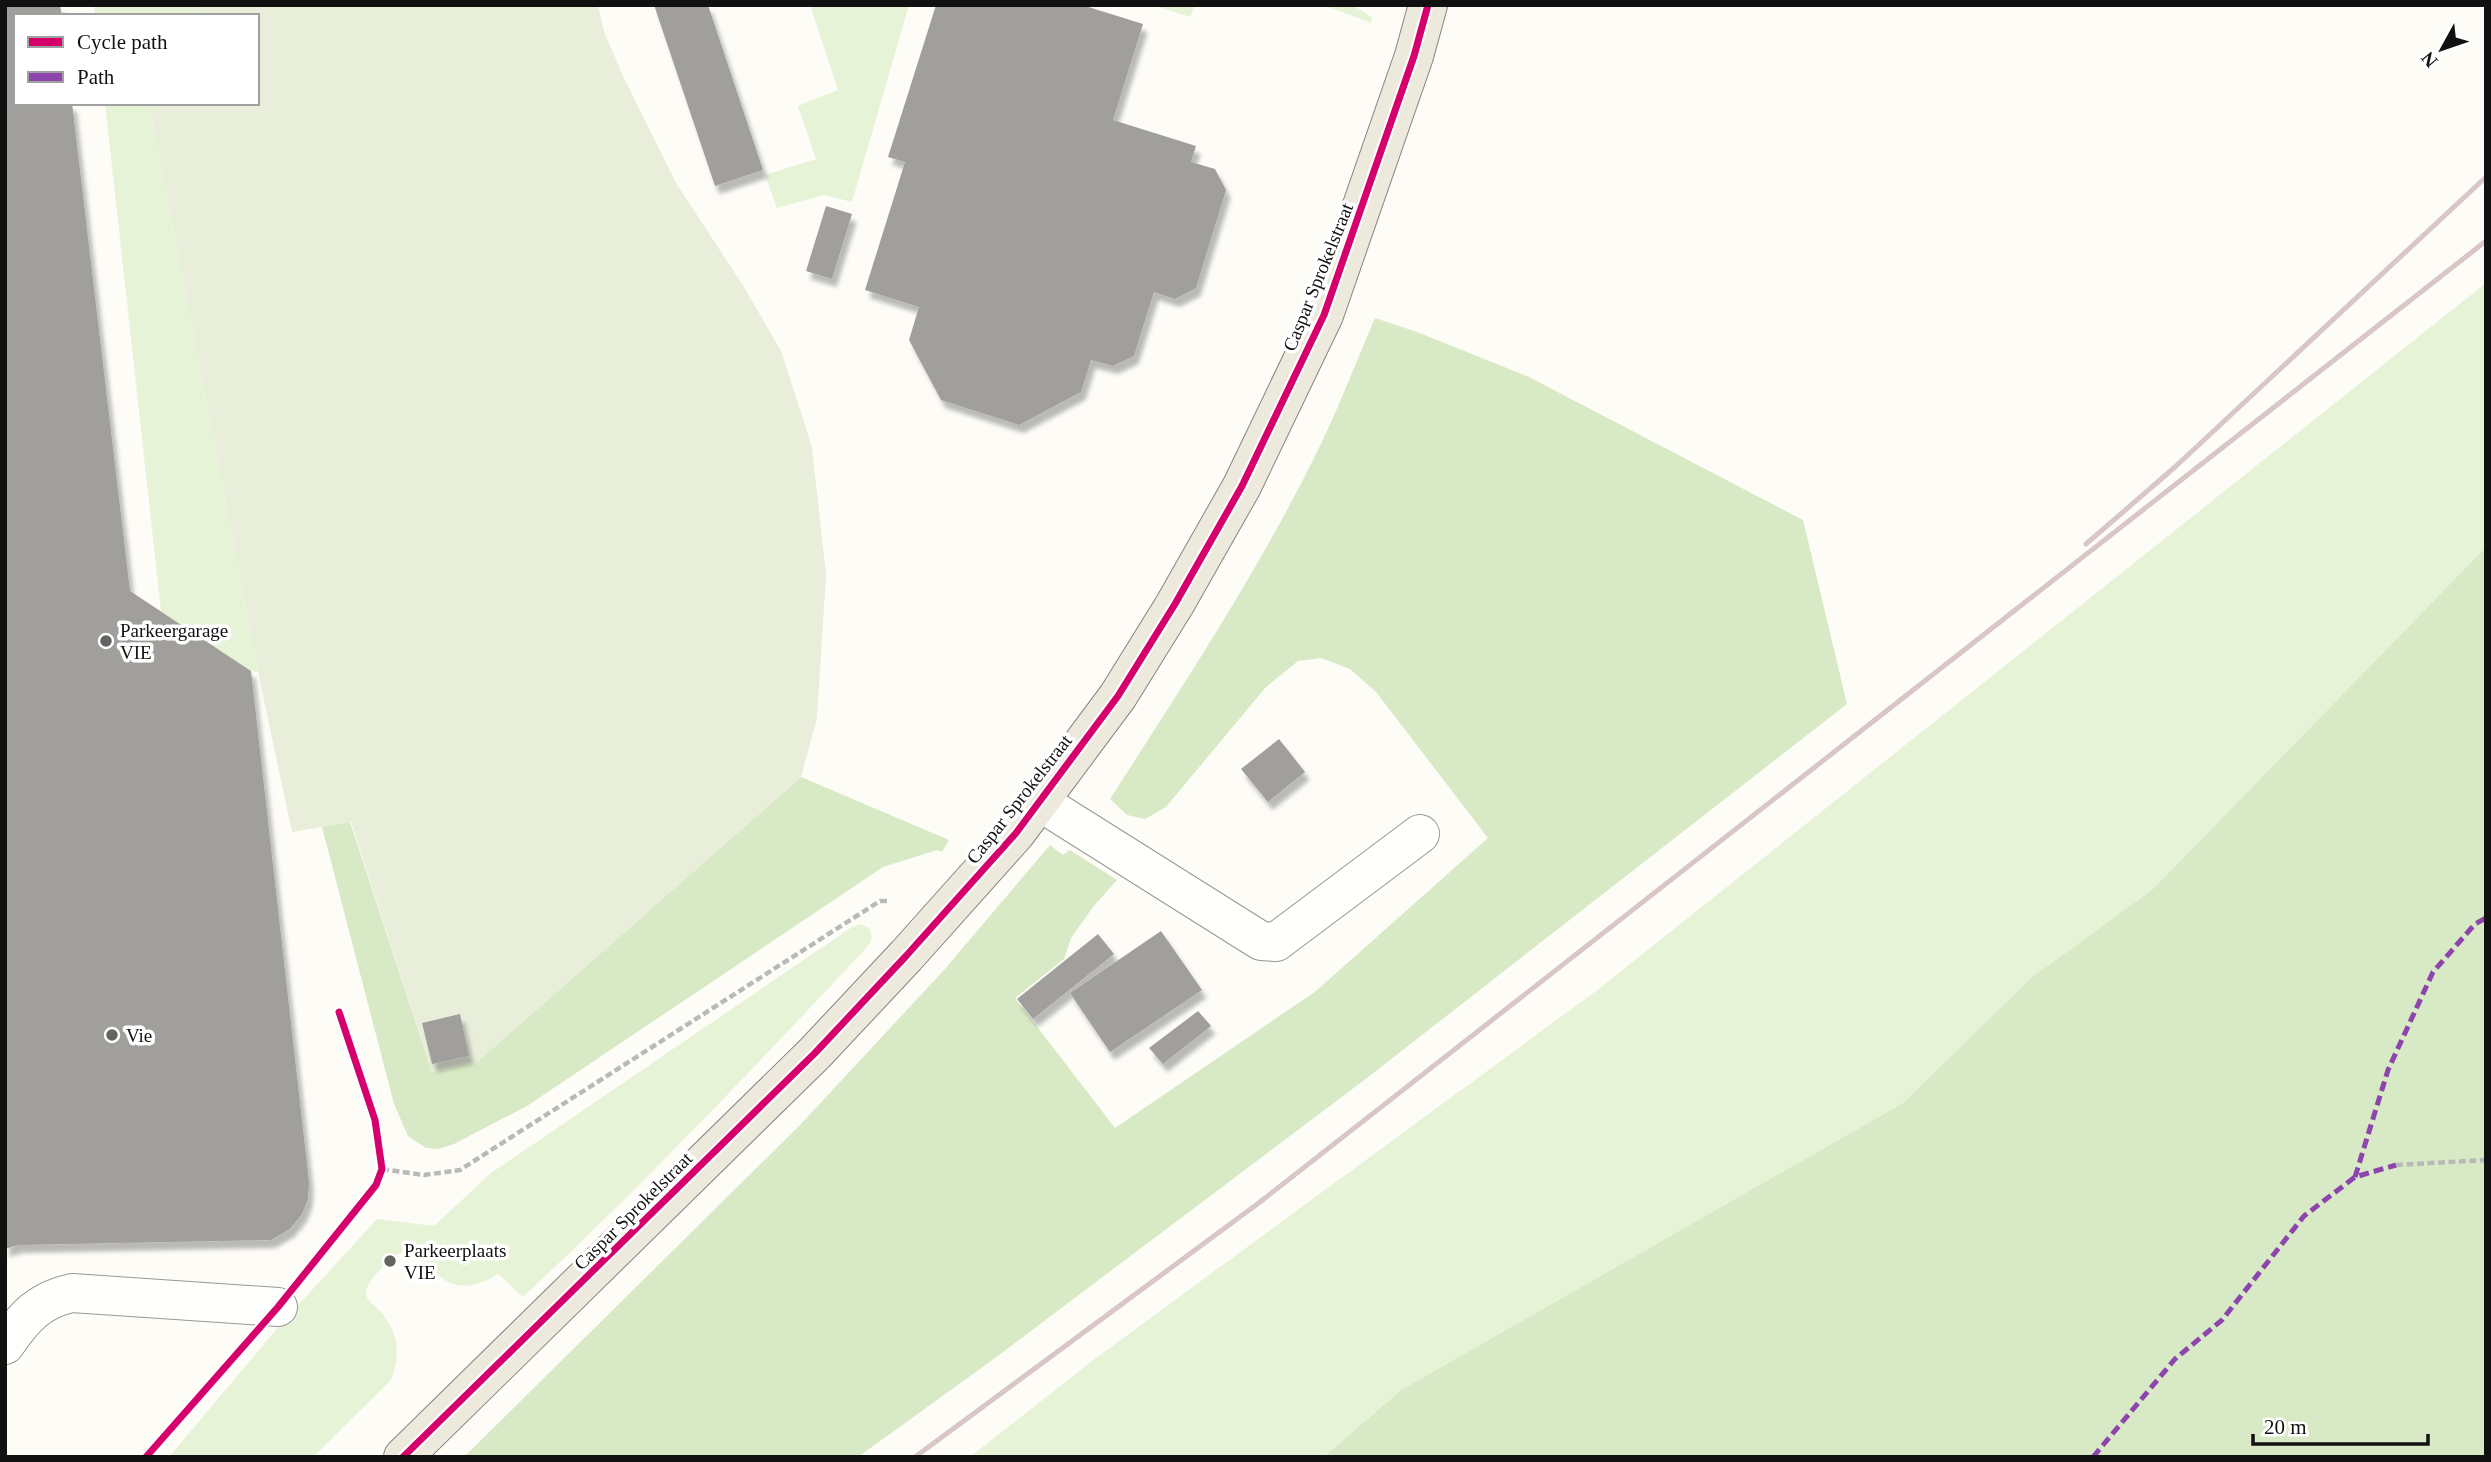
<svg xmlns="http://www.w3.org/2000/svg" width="2491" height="1462" font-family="Georgia,serif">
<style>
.green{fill:#e7f3d7}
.forest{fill:#d8eac5}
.cemetery{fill:#e9eedb}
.building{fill:#a19f9c;filter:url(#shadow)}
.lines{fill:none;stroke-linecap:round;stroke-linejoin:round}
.minor-casing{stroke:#979795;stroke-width:40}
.major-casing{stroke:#858482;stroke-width:40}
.path{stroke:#b9b9b8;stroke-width:4.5;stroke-dasharray:7 3.5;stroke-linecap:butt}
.minor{stroke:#fffffe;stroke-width:38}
.major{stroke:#ede9dc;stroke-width:38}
.rail{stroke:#d9c6c7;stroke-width:5}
.quiet{stroke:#8e44ad;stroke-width:5;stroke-dasharray:10 5;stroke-linecap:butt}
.cycleway-casing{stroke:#fff;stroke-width:11}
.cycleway{stroke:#d6006c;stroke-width:7}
.poi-dot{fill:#646362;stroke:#fff;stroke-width:2.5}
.labels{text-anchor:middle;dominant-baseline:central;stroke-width:7;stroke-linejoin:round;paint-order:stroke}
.street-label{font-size:19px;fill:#111;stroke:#fff}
.poi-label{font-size:19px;fill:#111;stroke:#fff;text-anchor:start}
</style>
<defs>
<filter id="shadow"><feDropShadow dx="4.5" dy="8" stdDeviation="2" flood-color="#0004"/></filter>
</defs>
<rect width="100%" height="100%" fill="#fdfcf7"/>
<path class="green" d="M 94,5 L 195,5 L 197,16 L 95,16 Z
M 810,5 L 909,5 L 852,202 L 824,195 L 777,208 L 765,175 L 816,159 L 798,106 L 838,90 Z
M 1152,5 L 1195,5 L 1190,17 Z
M 1323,5 L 1352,5 L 1372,17 L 1371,23 Z
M 105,103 L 149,103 L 258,672 L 251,671 L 161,611 Z
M 2486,283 L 2486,547 L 2152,890 L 2031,978 L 1903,1103 L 1401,1390 L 1324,1457 L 970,1457 L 1096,1358 L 1596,991 Z
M 861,924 L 870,929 L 872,938 L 868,946 C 756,1066 643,1185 523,1297 L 498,1274 C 475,1289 452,1292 432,1269 C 427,1263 421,1252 413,1250 C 400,1246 363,1282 366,1295 C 368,1301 375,1306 380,1311 C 399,1333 401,1354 391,1380 L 313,1457 L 169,1457 L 280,1325 L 377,1219 L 434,1226 L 491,1173 L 852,927 Z"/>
<path class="forest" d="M 1375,318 L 1417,332 L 1529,377 L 1803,520 L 1847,704 L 1363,1081 L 991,1361 L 858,1457 L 464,1457 L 800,1125 L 944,970 L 1050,845 L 1063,855 L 1070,850 L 1117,880 L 1093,907 L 1071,938 L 1064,959 L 1015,998 L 1115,1128 L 1316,991 L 1488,838 L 1376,692 L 1350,669 L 1321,658 L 1298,661 L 1266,687 L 1166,807 L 1145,819 L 1127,815 L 1110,799 C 1183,685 1258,572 1318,450 C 1339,407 1356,362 1375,318 Z
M 2486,547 L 2486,1454 L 2482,1457 L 1324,1457 L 1401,1390 L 1903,1103 L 2031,978 L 2152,890 Z
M 801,777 L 949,840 L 942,852 L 937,850 L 883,867 L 527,1106 L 454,1144 L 438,1149 L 426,1148 L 408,1136 L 394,1104 L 322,827 L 350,822 L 432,1072 L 477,1062 Z"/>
<path class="cemetery" d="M 195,5 L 598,5 L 604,32 L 623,76 L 676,183 L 744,287 L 781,351 L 812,447 L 826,575 L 817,718 L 801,777 L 477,1062 L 432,1072 L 351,822 L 292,832 L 258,672 L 149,103 L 257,103 L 257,16 L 197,16 Z"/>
<path class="building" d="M 5,5 L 60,5 L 62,16 L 16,16 L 16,103 L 72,103 L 130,591 L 251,671 L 309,1182 L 308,1199 L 302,1214 L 290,1229 L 271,1240 L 18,1245 L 5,1249 Z
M 654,5 L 708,5 L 763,170 L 715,186 Z
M 936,5 L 1082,5 L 1143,24 L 1113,120 L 1196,146 L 1191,162 L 1215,169 L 1226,190 L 1196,288 L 1175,299 L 1154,292 L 1134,356 L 1113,366 L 1091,360 L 1081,392 L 1019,425 L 941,400 L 909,340 L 919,307 L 865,290 L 905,162 L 888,157 Z
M 826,206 L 852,214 L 832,279 L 806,271 Z
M 1279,739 L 1305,772 L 1268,802 L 1241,769 Z
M 1161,931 L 1202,990 L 1110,1052 L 1070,993 Z
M 1098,934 L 1114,954 L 1033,1019 L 1017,999 Z
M 1198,1011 L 1211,1026 L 1163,1064 L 1149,1048 Z
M 460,1014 L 469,1056 L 432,1064 L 422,1023 Z"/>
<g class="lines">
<defs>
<path id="minor" d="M 1040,802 L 1261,941 L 1276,942 L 1420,834
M 5,1345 C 24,1317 39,1300 72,1293 L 278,1307"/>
<path id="major" d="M 403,1457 L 815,1053 L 906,956 L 1016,833 L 1118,696 L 1175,604 L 1242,486 L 1324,315 L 1414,56 L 1428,5"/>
</defs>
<use href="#minor" class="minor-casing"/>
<use href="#major" class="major-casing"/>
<path class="path" d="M 2396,1165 L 2486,1160
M 382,1169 L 424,1175 L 460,1170 L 880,901 L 888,901"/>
<use href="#minor" class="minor"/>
<use href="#major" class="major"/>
<path class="rail" d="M 2086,544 L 2175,467 L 2486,177
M 915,1457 L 1260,1202 L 2486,241"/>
<path class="quiet" d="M 2355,1177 L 2388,1070 L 2433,972 L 2475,924 L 2486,918
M 2093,1457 L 2175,1359 L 2222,1320 L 2304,1216 L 2355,1177 L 2396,1165"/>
<defs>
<path id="cycleway" d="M 146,1457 L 278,1307 L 376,1185 L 382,1169 L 375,1120 L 339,1012
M 403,1457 L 815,1053 L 906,956 L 1016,833 L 1118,696 L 1175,604 L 1242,486 L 1324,315 L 1414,56 L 1428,5"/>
</defs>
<use href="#cycleway" class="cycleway-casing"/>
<use href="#cycleway" class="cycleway"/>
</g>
<g class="poi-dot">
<circle cx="106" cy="641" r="7"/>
<circle cx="112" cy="1035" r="7"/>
<circle cx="390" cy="1261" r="7"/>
</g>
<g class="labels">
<g class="street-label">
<text transform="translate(1318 277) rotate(-68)">Caspar Sprokelstraat</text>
<text transform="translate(1019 799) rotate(-52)">Caspar Sprokelstraat</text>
<text transform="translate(633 1211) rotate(-45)">Caspar Sprokelstraat</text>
</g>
<g class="poi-label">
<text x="120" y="630">Parkeergarage<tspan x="120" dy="22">VIE</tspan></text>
<text x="126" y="1035">Vie</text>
<text x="404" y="1250">Parkeerplaats<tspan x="404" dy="22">VIE</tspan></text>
</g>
</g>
<rect width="2491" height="1462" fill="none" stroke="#111111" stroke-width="14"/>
<rect x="14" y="14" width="245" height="91" fill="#ffffff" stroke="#a0a0a0" stroke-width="2"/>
<rect x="28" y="37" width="35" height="10" fill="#d6006c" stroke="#a0a0a0" stroke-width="2"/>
<text x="77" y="49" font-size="21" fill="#111111">Cycle path</text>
<rect x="28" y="72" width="35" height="10" fill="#8e44ad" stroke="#a0a0a0" stroke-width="2"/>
<text x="77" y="84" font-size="21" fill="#111111">Path</text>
<g transform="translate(2442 49) rotate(230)" stroke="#ffffff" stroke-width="5" paint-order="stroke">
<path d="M0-5L12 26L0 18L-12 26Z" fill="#111111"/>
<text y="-10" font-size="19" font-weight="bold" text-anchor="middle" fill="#111111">N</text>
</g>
<path d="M2253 1434v10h175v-10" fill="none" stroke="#111111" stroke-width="3.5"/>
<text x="2264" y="1434" font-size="21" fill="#111111" stroke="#ffffff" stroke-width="5" paint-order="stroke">20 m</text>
</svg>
